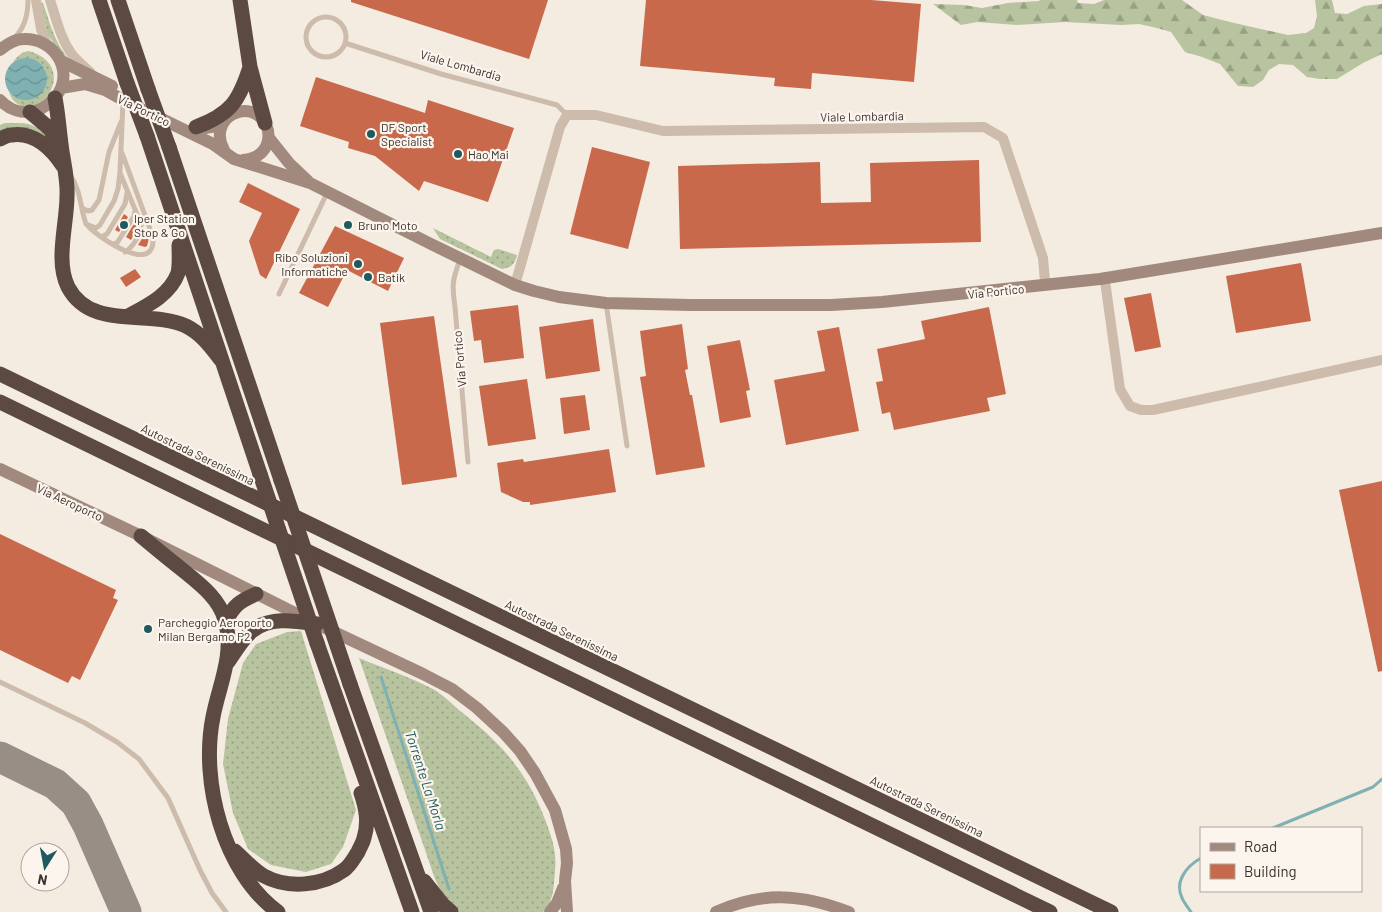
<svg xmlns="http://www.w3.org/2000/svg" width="1382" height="912" font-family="Barlow,sans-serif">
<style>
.grass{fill:url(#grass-dots);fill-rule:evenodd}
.forest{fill:url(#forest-firs)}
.water{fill:url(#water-waves)}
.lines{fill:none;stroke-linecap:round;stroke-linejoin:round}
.stream{stroke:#7fb0b2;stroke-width:3}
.taxiway{stroke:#988e86;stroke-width:31}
.building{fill:#c8694b}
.lane{stroke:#cdbbac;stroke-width:5}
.street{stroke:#cdbbac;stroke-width:10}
.secondary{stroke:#a18a7d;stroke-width:12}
.highway{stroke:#5c4a42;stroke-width:15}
.highway-bridge{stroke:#5c4a42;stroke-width:15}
.poi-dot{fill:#1f5a5e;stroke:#fbf5ee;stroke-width:2}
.labels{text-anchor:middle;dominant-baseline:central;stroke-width:4.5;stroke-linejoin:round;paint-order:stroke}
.street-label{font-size:12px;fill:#3b302b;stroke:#fbf5ee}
.poi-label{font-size:12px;fill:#3b302b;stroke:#fbf5ee;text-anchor:start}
.water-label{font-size:14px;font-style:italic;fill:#1f5a5e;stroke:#fbf5ee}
</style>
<defs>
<pattern id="grass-dots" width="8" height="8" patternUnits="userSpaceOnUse" patternTransform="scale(1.25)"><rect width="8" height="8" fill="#b8c4a0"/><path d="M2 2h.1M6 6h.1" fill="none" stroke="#97a083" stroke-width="1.8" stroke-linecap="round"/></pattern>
<pattern id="forest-firs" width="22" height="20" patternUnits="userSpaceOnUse" patternTransform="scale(1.25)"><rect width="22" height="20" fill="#b8c4a0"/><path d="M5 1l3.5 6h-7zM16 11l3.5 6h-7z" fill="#97a083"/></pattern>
<pattern id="water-waves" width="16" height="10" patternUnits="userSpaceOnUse" patternTransform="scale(1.25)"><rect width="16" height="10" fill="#7fb0b2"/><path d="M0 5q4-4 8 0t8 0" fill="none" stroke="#699091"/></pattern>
</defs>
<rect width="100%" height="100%" fill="#f4ebe1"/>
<path class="grass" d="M 41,3 L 43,3 C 51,27 56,47 74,65 L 67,60 L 47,34 Z
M 28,51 C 47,55 60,71 51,90 C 48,97 42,103 35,105 C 0,116 0,57 28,51 ZM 29,59 C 36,61 40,64 45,70 L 10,92 C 4,83 4,66 17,60 C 20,59 26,59 29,59 Z
M 5,123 C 30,123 31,122 51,138 L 0,136 L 0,125 Z
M 433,228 L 491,257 L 494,250 L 498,249 L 517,255 C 515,264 511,268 502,269 L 440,239 Z
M 301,631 L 356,810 L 343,847 L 331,864 L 306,872 L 271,865 L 248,849 L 233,813 L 223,764 L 228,719 L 243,663 L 256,644 L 287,632 Z
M 359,658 C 383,668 410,677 433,689 C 442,694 451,703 459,710 C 501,743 527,771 546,822 C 552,838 557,853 555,870 C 554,884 554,902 543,912 L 456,912 L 443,896 L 435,879 Z"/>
<path class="forest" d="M 1040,0 L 1077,0 L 1078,3 L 1094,4 L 1104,0 L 1182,0 L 1203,15 L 1230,22 L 1288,35 L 1306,33 L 1314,28 L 1317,16 L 1315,0 L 1332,0 L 1335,13 L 1347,14 L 1364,6 L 1382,4 L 1382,54 L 1363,63 L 1337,79 L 1320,79 L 1307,77 L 1293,65 L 1279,64 L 1269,70 L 1263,80 L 1253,87 L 1238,86 L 1220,64 L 1202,57 L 1185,52 L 1171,32 L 1157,28 L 1139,24 L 1121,25 L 1065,22 L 1017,25 L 977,22 L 961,25 L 933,4 L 964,5 L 982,8 L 1008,3 L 1039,1 Z"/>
<path class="water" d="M5 79a21 21 0 1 1 42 0a21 21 0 1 1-42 0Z"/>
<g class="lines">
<path class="stream" d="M 381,677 L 449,889
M 1273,828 L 1373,787 L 1382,779
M 1191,912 C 1188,907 1184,903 1182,898 C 1174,881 1187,866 1201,858"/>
<path class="taxiway" d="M 0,757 L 55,784 L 76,803 L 88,825 L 126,912"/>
</g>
<path class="building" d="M 351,0 L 548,0 L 529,59 L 351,2 Z
M 646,0 L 871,0 L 921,4 L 914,82 L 812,73 L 811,89 L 774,86 L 775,78 L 640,66 Z
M 316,77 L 425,113 L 428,100 L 514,128 L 488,202 L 424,181 L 419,191 L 375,156 L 348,148 L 349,142 L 300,126 Z
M 592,147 L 650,162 L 628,249 L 570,234 Z
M 979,160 L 981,242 L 680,249 L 678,166 L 820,162 L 821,203 L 871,202 L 870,163 Z
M 248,183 L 300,209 L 266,279 L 260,275 L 249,241 L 262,213 L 239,202 Z
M 124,214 L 128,217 L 119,232 L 115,230 Z
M 135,222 L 137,225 L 136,230 L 131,240 L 126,237 Z
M 335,226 L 404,258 L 388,291 L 347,270 L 328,307 L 299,293 Z
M 145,229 L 149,238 L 147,246 L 145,247 L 138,245 L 143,237 Z
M 1301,263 L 1311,321 L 1236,333 L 1226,276 Z
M 135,269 L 141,277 L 126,287 L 120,278 Z
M 1151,293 L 1161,347 L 1135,352 L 1124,298 Z
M 518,305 L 524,358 L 484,363 L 481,340 L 474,341 L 470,311 Z
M 989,307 L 1006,394 L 987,398 L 990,411 L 894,430 L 890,412 L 882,414 L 876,382 L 883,381 L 877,349 L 925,339 L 921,321 Z
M 434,316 L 457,477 L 402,485 L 380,323 Z
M 593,319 L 600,371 L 546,379 L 539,327 Z
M 682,324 L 688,369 L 685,370 L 690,395 L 692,395 L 705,467 L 656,475 L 640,377 L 646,376 L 640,331 Z
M 839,327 L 859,431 L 786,445 L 774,380 L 825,371 L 817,331 Z
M 740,340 L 750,390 L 746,391 L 751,417 L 720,423 L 707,346 Z
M 527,379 L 536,439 L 488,446 L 479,386 Z
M 585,395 L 590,430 L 564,434 L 560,398 Z
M 609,449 L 616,492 L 530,505 L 530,502 L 523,502 L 501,492 L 497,463 L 523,459 L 524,462 Z
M 1382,481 L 1382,671 L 1378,672 L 1339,490 Z
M 0,534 L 116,590 L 113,598 L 118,600 L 80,680 L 72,676 L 68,683 L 0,650 Z"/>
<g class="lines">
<path class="lane" d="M306 37a20 20 0 1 1 40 0a20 20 0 1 1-40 0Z
M 14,38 C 25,28 28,14 28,0
M 345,43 L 441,74 L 557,105 L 567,115
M 120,173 L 141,224 C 142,233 133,247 125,252
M 70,175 C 81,190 80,207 86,224 L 96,228 L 100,225 L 114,201 L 118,189 L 120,172 L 123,101
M 82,208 L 88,211 L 92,210 L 99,200 L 109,152 L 121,122
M 88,226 C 99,238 156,277 153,237 L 122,153
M 102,237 L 107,234 L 125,204 L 127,193
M 113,244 L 117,243 L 134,216 L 135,211
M 460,260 C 452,280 452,286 455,307 L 468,462
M 279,294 L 327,193
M 606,303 L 627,446
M 0,682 L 85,723 L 117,742 L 139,759 L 168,798 L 200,870 L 212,893 L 226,912"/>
<path class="street" d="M 36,0 L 41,29 L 47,45
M 50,0 C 56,18 60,37 71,53 C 76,60 84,66 91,73
M 1100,279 L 1105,281 L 1120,389 L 1130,406 L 1141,410 L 1153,410 L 1382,360
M 515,285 L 560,127 L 567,115 L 596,115 L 663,131 L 984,127 L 1003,138 L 1043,258 L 1045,281 L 1044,286"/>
<path class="secondary" d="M 0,50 C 7,44 15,39 24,39 C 52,38 73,67 59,92 C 53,101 46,108 35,111 C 22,114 9,110 0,100
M 61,61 L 112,86
M 61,88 L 85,84 L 105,90 L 123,100 L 213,144 L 234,159 L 310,183 L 429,243 L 515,285 L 534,291 L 559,297 L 606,303 L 690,305 L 831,305 L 882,302 L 1100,279 L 1382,233
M 200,127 L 205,128 L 222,125
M 269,138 L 289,163 L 308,181
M 224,150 C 206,118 251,95 266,125 C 269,131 269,138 267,144 C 263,155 254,159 243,160
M 0,469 L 141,536 L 317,624 L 423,674 L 452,689 L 477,708 L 503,732 L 520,751 L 535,773 L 555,810 L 566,849 L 567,863 L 565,881 L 567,912
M 550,912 L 557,903 L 563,888
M 716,912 C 762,891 802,894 849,912"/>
<path class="highway" d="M 99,0 L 127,83
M 118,0 L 148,89
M 240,0 L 250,67 L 265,123
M 55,98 C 58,113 59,129 61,144 C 63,162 68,178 67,196 C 67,224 55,261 68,287 C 91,331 149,309 186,326 C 202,334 211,347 221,360
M 30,112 L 49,128 L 60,143
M 196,127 C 231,114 239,101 250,67
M 147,136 L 260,474
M 0,139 C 4,137 8,135 11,135 C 34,131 52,149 63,166
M 169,147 L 281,480
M 128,316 C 147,306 170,295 178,273 C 180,265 179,253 179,245
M 0,374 L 1111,912
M 0,402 L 1050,912
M 141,536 C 153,546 166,557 179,567 C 197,582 219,597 225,620 C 235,654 219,685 213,717 C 200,781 223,872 278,912
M 226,621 C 234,605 240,601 256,594
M 317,643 L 412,912
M 228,662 C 235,652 242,639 252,631 C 270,616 296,621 317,624
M 350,684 L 431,912
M 235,851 C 244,859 253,870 264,876 C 288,889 322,886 344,870 C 350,866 354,858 358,852 C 360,847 363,843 364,838 C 369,822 366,808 361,793
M 424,881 L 443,905 L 451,912"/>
<path class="highway-bridge" d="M 127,83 L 147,136
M 148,89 L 169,147
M 260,474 L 317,643
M 281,480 L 350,684"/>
</g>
<g class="poi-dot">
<circle cx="371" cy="134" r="5"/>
<circle cx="458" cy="154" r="5"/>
<circle cx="124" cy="225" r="5"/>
<circle cx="348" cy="225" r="5"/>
<circle cx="358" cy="264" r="5"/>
<circle cx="368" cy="277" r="5"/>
<circle cx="148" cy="629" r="5"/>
</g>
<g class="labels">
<g class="street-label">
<text transform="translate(461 65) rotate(16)">Viale Lombardia</text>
<text transform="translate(144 110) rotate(26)">Via Portico</text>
<text transform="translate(862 116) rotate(-1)">Viale Lombardia</text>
<text transform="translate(996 291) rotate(-6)">Via Portico</text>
<text transform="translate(459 359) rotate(-95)">Via Portico</text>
<text transform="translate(198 454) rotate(26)">Autostrada Serenissima</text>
<text transform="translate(70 502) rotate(25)">Via Aeroporto</text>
<text transform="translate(562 630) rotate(26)">Autostrada Serenissima</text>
<text transform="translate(927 806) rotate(26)">Autostrada Serenissima</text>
</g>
<g class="poi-label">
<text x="381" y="127">DF Sport<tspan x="381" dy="14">Specialist</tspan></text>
<text x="468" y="154">Hao Mai</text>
<text x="134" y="218">Iper Station<tspan x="134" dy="14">Stop &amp; Go</tspan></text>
<text x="358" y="225">Bruno Moto</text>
<text x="348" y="257" text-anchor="end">Ribo Soluzioni<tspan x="348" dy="14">Informatiche</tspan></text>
<text x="378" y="277">Batik</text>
<text x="158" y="622">Parcheggio Aeroporto<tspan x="158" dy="14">Milan Bergamo P2</tspan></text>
</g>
<g class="water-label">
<text transform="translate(426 780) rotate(72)">Torrente La Morla</text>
</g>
</g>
<rect x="1200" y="827" width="162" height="65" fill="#fbf5ee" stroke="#aea6a0"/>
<rect x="1210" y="843" width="25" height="8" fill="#a18a7d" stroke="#aea6a0"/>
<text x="1244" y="852" font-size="15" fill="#3b302b">Road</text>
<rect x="1210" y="864" width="25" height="15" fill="#c8694b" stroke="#aea6a0"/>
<text x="1244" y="877" font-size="15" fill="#3b302b">Building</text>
<g transform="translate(45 867) rotate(191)"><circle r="24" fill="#fbf5ee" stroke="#aea6a0"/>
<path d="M0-4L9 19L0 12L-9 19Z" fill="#1f5a5e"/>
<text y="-8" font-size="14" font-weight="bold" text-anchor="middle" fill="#3b302b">N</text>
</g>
</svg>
